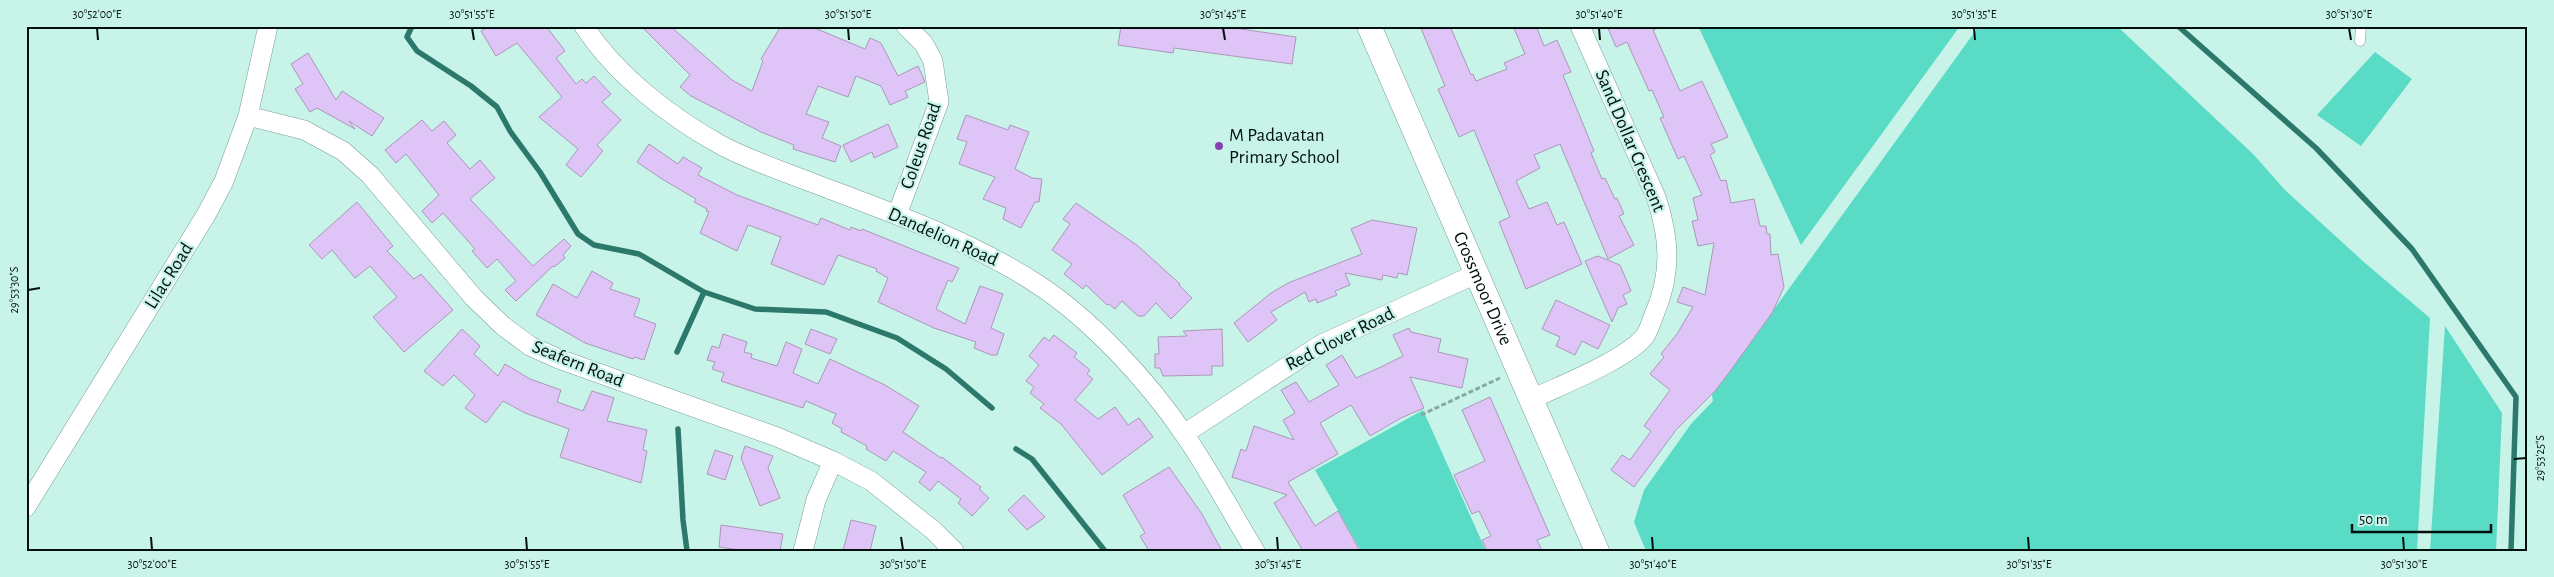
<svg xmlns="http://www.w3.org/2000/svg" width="2554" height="577" font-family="'Alegreya Sans',sans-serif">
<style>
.green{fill:#59dbc6}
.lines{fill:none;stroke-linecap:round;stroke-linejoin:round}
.stream{stroke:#2c796c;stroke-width:5.5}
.building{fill:#dfc4f7;stroke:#a999b7}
.service-casing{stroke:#779f97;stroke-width:11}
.minor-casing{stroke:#779f97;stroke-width:20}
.tertiary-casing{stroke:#779f97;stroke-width:25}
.path{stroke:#88a9a2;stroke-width:3;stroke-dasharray:5 2.5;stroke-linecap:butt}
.service{stroke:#fff;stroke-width:10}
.minor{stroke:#fff;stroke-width:19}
.tertiary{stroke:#fff;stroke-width:24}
.ticks{fill:none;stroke:#03110e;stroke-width:2}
.poi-dot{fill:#8741b4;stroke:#c8f3e9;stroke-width:2}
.labels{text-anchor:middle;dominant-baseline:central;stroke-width:4.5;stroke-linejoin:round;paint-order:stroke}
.poi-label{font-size:19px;fill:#03110e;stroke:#c8f3e9;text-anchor:start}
.street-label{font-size:19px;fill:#03110e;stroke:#c8f3e9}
.neatline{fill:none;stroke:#03110e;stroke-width:2}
.ticks-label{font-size:12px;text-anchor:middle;fill:#03110e}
</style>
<rect width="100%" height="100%" fill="#c8f3e9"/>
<path class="green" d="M 1698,26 L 1960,26 L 1801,245 Z
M 1979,26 L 2117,26 L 2254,155 L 2285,190 L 2365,263 L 2430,318 L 2417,551 L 1646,551 L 1634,522 L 1644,490 L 1691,424 L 1713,401 L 1712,395 Z
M 2375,52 L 2412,79 L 2361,146 L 2317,115 Z
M 2445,326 L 2502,413 L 2496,551 L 2430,551 Z
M 1423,410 L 1486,551 L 1361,551 L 1315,470 Z"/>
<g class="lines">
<path class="stream" d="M 412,26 L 407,37 L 417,51 L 471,86 L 497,107 L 510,131 L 540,172 L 578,234 L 594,245 L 639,254 L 704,292 L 755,309 L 826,312 L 897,338 L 946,369 L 992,408
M 2178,26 L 2316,148 L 2412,249 L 2516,397 L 2511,551
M 677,352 L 704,292
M 678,429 L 683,520 L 687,551
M 1016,449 L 1032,459 L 1105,551"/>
</g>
<path class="building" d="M 490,26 L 546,26 L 565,51 L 556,58 L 576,84 L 582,79 L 586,83 L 594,76 L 611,94 L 602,102 L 621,120 L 597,145 L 603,151 L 581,177 L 566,165 L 578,149 L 539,117 L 562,97 L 517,43 L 496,56 L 481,31 Z
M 641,26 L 670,26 L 732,80 L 752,91 L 763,61 L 761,59 L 781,26 L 810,26 L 865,49 L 870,38 L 881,43 L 898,76 L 918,66 L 925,82 L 905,91 L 908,97 L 890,105 L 881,86 L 856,76 L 848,97 L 818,86 L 806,114 L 829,122 L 822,138 L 841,146 L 835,162 L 793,149 L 794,145 L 761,132 L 691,96 L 680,87 L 690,75 Z
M 1121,26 L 1220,26 L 1296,37 L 1292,64 L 1174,48 L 1173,53 L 1118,45 Z
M 1420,26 L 1450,26 L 1471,75 L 1473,74 L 1476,81 L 1507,69 L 1504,63 L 1525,54 L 1513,26 L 1536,26 L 1544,46 L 1557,40 L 1571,72 L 1563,75 L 1594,151 L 1591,153 L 1602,179 L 1605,178 L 1615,199 L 1617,198 L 1624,214 L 1619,216 L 1634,245 L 1608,259 L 1560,144 L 1534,155 L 1540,168 L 1516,181 L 1529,209 L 1547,202 L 1557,225 L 1564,222 L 1582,264 L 1526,289 L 1499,222 L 1510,217 L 1474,130 L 1459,137 L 1438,89 L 1445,86 Z
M 1607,26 L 1663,26 L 1653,30 L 1680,91 L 1702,81 L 1728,137 L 1711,144 L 1715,152 L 1710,155 L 1721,181 L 1726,180 L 1731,203 L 1754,199 L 1760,226 L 1766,226 L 1767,234 L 1770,234 L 1771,255 L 1778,254 L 1784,287 L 1772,313 L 1731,370 L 1715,391 L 1676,430 L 1634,487 L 1611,470 L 1622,455 L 1630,460 L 1651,431 L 1644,426 L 1670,390 L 1650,374 L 1664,357 L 1661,354 L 1677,334 L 1693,307 L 1677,302 L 1683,287 L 1705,295 L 1714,243 L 1698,246 L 1692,221 L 1698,220 L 1693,198 L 1702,195 L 1684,156 L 1678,159 L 1660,118 L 1664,117 L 1652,90 L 1649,91 L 1627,42 L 1616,47 Z
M 308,53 L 336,100 L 342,91 L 384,118 L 372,136 L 349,121 L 355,129 L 317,108 L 310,112 L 295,89 L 303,84 L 291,64 Z
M 966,115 L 1008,130 L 1010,125 L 1029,132 L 1015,169 L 1032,178 L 1042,179 L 1039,202 L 1035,202 L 1021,228 L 1003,219 L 1006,208 L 983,199 L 995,177 L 959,164 L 967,142 L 957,139 Z
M 422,120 L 432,131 L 444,121 L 456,135 L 447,143 L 470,169 L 480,160 L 495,178 L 470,199 L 533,266 L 564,239 L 571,246 L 563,255 L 565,258 L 554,267 L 553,266 L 516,301 L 505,290 L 516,281 L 497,259 L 487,268 L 472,251 L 475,249 L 443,213 L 432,223 L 422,211 L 439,195 L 406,154 L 396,163 L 385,150 Z
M 888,124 L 898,147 L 874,158 L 872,152 L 851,162 L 843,145 Z
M 649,144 L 678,164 L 683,157 L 702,168 L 698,175 L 737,195 L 818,225 L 821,218 L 850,230 L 851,227 L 861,231 L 862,229 L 959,268 L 952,282 L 948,280 L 936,309 L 965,324 L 980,286 L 1003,294 L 991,328 L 1004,334 L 997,355 L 991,355 L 974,348 L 976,342 L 934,328 L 878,302 L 888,278 L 876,271 L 877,269 L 838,255 L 824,285 L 771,264 L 781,237 L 748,225 L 737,251 L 700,233 L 709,212 L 706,211 L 707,209 L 694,202 L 696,199 L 662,179 L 637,162 Z
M 357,202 L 393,246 L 387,251 L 414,279 L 421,274 L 453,310 L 404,352 L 373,317 L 397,297 L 370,266 L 355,278 L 332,250 L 322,259 L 309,245 Z
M 1076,203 L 1138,246 L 1180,284 L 1179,285 L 1192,298 L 1171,319 L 1156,303 L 1144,316 L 1138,316 L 1122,301 L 1115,309 L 1109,304 L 1107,305 L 1086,285 L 1083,289 L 1064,274 L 1072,264 L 1052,250 L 1070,224 L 1063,219 Z
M 1372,220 L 1417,228 L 1407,275 L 1398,273 L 1397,278 L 1383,275 L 1382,280 L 1345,273 L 1350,285 L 1335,291 L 1337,295 L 1317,303 L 1316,299 L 1309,302 L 1305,292 L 1271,312 L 1277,320 L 1248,342 L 1234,323 L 1271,293 L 1288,283 L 1362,254 L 1351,229 Z
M 1598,256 L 1620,265 L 1631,291 L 1623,295 L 1627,304 L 1618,308 L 1612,322 L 1585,261 Z
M 592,271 L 613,283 L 610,289 L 640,299 L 634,316 L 656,324 L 644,360 L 634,357 L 633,359 L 585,343 L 536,315 L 553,284 L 577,298 Z
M 1556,300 L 1610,325 L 1598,349 L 1582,341 L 1575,355 L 1556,346 L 1560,337 L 1542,329 Z
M 1409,328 L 1411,332 L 1441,339 L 1438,352 L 1468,359 L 1462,388 L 1410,377 L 1424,408 L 1401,418 L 1370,436 L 1351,405 L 1320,423 L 1338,454 L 1288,482 L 1315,526 L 1338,511 L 1360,551 L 1303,551 L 1274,503 L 1287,495 L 1232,477 L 1241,449 L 1246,451 L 1254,426 L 1294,440 L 1283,420 L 1295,413 L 1281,390 L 1296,382 L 1309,402 L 1339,385 L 1326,365 L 1342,355 L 1356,378 L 1381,367 L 1403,356 L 1393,335 Z
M 462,329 L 480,346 L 474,354 L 498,376 L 505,364 L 530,379 L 561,390 L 557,402 L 583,411 L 592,391 L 614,398 L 607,421 L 647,430 L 643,450 L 647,451 L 641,483 L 560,457 L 569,429 L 525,413 L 503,401 L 486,423 L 465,408 L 475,395 L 454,375 L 443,386 L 424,371 Z
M 811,329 L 837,339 L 830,354 L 805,344 Z
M 1222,329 L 1223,366 L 1212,366 L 1212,375 L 1163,376 L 1160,368 L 1155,368 L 1155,354 L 1159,354 L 1158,337 L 1187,336 L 1183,331 Z
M 723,334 L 747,342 L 744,352 L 752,354 L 751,358 L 777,366 L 786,342 L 802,349 L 793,373 L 818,384 L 830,359 L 885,385 L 919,406 L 903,432 L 941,458 L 942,457 L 981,487 L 979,489 L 989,498 L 972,516 L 958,503 L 961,499 L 938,481 L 930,491 L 919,482 L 926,472 L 893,451 L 886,461 L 866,449 L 867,446 L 841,432 L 842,429 L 832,423 L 836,414 L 806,401 L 803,408 L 721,381 L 724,373 L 712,369 L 715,362 L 707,360 L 712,346 L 719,348 Z
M 1054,335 L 1077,353 L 1074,357 L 1090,370 L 1087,374 L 1093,379 L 1075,400 L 1098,419 L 1115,407 L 1128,425 L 1139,418 L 1153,437 L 1102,475 L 1061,424 L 1040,408 L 1044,404 L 1030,393 L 1034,387 L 1026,381 L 1039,365 L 1029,356 L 1044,337 L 1049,341 Z
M 1490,397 L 1550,535 L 1537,540 L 1542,551 L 1487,551 L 1482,540 L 1491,536 L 1479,511 L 1472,514 L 1454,475 L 1485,461 L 1462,410 Z
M 745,446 L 773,456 L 768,468 L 780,498 L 760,506 L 741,458 Z
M 715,450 L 733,456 L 725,480 L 707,474 Z
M 1169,467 L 1202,514 L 1222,551 L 1149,551 L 1140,536 L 1145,533 L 1123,495 Z
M 1024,495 L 1045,517 L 1027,530 L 1008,510 Z
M 851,520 L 876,526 L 870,551 L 843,551 Z
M 721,525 L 783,534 L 780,551 L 747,551 L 719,547 Z"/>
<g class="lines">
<defs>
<path id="service" d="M 2360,41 L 2361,26"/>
<path id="minor" d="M 584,26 C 616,75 669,116 719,144 C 748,160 782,171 813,183 C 889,212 968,239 1037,284 C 1091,319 1148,381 1184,434 C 1210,471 1231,512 1255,551
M 248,116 L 304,130 L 343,151 L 370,175 L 474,298 L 503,326 L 530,346 L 559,359 L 777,437 L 833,461 L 871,481 L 933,530 L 954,551
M 897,215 L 939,102 L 933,61 L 924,44 L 906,26
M 1532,399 C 1561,385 1626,360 1645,336 C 1649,330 1651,322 1654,315 C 1672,273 1670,239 1656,197 L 1580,26
M 1184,434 L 1320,345 L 1478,273
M 26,507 L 206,215 L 224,181 L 248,116 L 268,26
M 803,551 L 816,500 L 833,461"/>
<g id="tertiary">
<path id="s1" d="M 1369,26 L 1597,551"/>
</g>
</defs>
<use href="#service" class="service-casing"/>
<use href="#minor" class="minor-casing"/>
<use href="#tertiary" class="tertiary-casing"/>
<path class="path" d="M 1421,415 L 1500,378"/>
<use href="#service" class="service"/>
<use href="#minor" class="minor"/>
<use href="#tertiary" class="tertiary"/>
</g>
<path class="ticks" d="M 97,28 L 98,40M 472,28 L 474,40M 848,28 L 849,40M 1223,28 L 1225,40M 1599,28 L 1600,40M 1974,28 L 1975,40M 2349,28 L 2351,40M 28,290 L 40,288M 2514,459 L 2526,458M 151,537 L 152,550M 526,537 L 527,550M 901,537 L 903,550M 1277,537 L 1278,550M 1652,537 L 1653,550M 2028,537 L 2029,550M 2403,537 L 2404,550"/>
<circle class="poi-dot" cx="1219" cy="146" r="5"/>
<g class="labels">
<g class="poi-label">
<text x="1229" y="135">M Padavatan<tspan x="1229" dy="22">Primary School</tspan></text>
</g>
<g class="street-label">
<text transform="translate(1630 141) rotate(67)">Sand Dollar Crescent</text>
<text transform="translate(921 146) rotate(-71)">Coleus Road</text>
<text transform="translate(943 237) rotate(24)">Dandelion Road</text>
<text transform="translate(169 276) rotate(-58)">Lilac Road</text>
<text stroke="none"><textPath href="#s1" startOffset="286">Crossmoor Drive</textPath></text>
<text transform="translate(1340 339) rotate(-27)">Red Clover Road</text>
<text transform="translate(578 364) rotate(22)">Seafern Road</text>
</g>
</g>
<rect width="2554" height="577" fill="none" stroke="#c8f3e9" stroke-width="55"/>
<path d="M2352 524v8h139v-8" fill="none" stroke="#03110e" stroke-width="2.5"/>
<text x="2359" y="524" font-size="15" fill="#03110e" stroke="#c8f3e9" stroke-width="4" paint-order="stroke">50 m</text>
<rect x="28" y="28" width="2498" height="522" class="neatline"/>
<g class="ticks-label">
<text x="97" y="18">30°52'00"E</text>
<text x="472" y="18">30°51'55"E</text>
<text x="848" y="18">30°51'50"E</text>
<text x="1223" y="18">30°51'45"E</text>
<text x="1599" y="18">30°51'40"E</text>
<text x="1974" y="18">30°51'35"E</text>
<text x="2349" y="18">30°51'30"E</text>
<text transform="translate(14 290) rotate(-90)" y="4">29°53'30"S</text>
<text transform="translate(2540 458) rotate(-90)" y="4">29°53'25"S</text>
<text x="152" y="568">30°52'00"E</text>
<text x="527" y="568">30°51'55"E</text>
<text x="903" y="568">30°51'50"E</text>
<text x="1278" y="568">30°51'45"E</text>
<text x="1653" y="568">30°51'40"E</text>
<text x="2029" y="568">30°51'35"E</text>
<text x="2404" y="568">30°51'30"E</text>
</g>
</svg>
